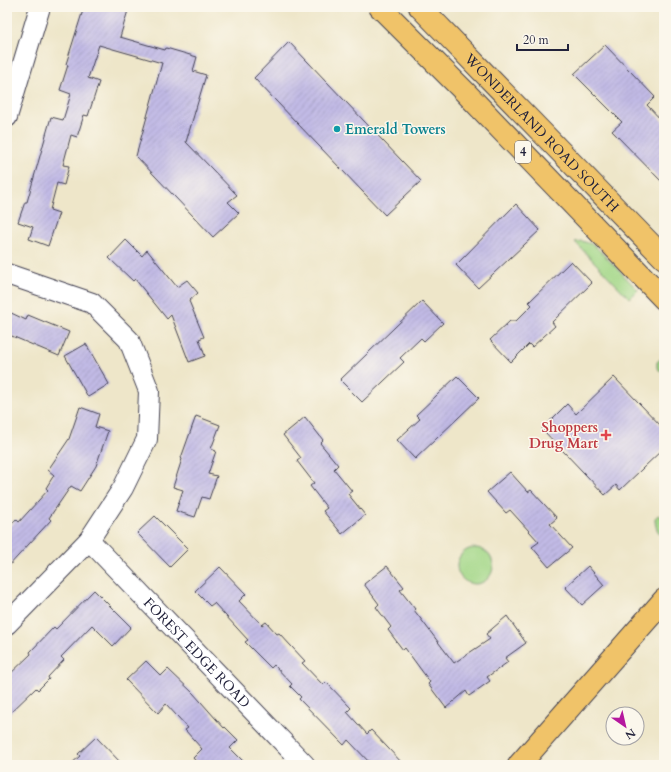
<svg xmlns="http://www.w3.org/2000/svg" width="671" height="772" font-family="Cardo,serif">
<style>
.green{fill:#a3d787;stroke:#627c61}
.building{fill:url(#building-hatch)}
.lines{fill:none;stroke-linecap:round;stroke-linejoin:round}
.minor-casing{stroke:#413f50;stroke-width:22}
.major-casing{stroke:#413f50;stroke-width:24}
.minor{stroke:#fff;stroke-width:20}
.major{stroke:#f0c369;stroke-width:22}
.culture-dot{fill:#0f9aa8;stroke:#fbf7ec;stroke-width:1.5}
.health-dot{fill:#e0444e;stroke:#fbf7ec;stroke-width:1.5}
.labels{text-anchor:middle;dominant-baseline:central;stroke-width:3;stroke-linejoin:round;paint-order:stroke}
.shield{fill:#fbf7ec;stroke:#636270;stroke-width:1}
.shield-label{font-size:13px;font-weight:bold;fill:#22223b}
.culture-label{font-size:14px;font-weight:bold;fill:#0d838f;stroke:#fbf7ec;text-anchor:start}
.street-label{font-size:14px;fill:#22223b;stroke:#fbf7ec}
.health-label{font-size:14px;font-weight:bold;fill:#be3a42;stroke:#fbf7ec;text-anchor:end}
</style>
<defs>
<pattern id="building-hatch" width="6" height="6" patternUnits="userSpaceOnUse"><rect width="6" height="6" fill="#c1bae5"/><path d="M-1 1l2-2M0 6l6-6M5 7l2-2" fill="none" stroke="#a6a0c5"/></pattern>
</defs>
<rect width="100%" height="100%" fill="#fbf7ec"/>
<filter id="ink" filterUnits="userSpaceOnUse"><feTurbulence type="fractalNoise" baseFrequency=".025" numOctaves="2"/><feDisplacementMap in="SourceGraphic" scale="8" xChannelSelector="R" yChannelSelector="G"/><feConvolveMatrix kernelMatrix="1 2 1 2 8 2 1 2 1" color-interpolation-filters="sRGB"/></filter>
<filter id="wash" filterUnits="userSpaceOnUse"><feTurbulence type="fractalNoise" baseFrequency=".012" numOctaves="4" result="noise"/><feDisplacementMap in="SourceGraphic" scale="16" xChannelSelector="R" yChannelSelector="G"/><feGaussianBlur stdDeviation="0.9" result="paint"/><feColorMatrix in="noise" values="0 0 0 0 0 0 0 0 0 0 0 0 0 0 0 0 0 1.4 0 .05"/><feComposite in="paint" operator="in"/></filter>
<g filter="url(#wash)">
<rect width="100%" height="100%" fill="#eee6c9"/>
<path class="green" d="M 582,241 L 594,245 L 638,290 L 629,298 L 575,242 Z
M 664,356 L 664,368 L 661,371 L 659,370 L 657,368 L 657,362 Z
M 658,515 L 664,519 L 664,537 C 657,533 655,526 655,518 Z
M457 566a18 18 0 1 1 36 0a18 18 0 1 1-36 0Z"/>
<g id="blocks">
<path class="building" d="M 84,7 L 129,7 L 120,37 L 165,50 L 166,48 L 197,57 L 193,71 L 206,75 L 186,142 L 237,195 L 228,202 L 239,213 L 213,237 L 136,156 L 162,63 L 99,45 L 88,78 L 99,82 L 88,116 L 84,115 L 77,137 L 71,135 L 63,165 L 69,166 L 64,185 L 57,183 L 50,210 L 59,213 L 48,246 L 29,239 L 33,227 L 18,222 L 25,202 L 27,202 L 51,117 L 63,120 L 71,94 L 60,90 L 68,65 L 66,64 Z
M 289,42 L 421,181 L 385,215 L 254,78 Z
M 605,45 L 655,97 L 647,105 L 664,123 L 664,184 L 612,131 L 622,122 L 574,74 Z
M 516,204 L 540,230 L 478,288 L 456,265 Z
M 126,240 L 142,256 L 147,250 L 177,287 L 187,280 L 198,293 L 189,301 L 204,337 L 199,339 L 205,356 L 189,362 L 171,315 L 167,319 L 135,279 L 133,281 L 109,258 Z
M 571,261 L 592,283 L 552,322 L 555,326 L 532,347 L 529,344 L 511,362 L 490,340 L 510,321 L 516,321 L 532,305 L 529,302 Z
M 422,301 L 443,323 L 424,341 L 421,338 L 400,358 L 404,362 L 362,402 L 340,380 Z
M 7,311 L 26,320 L 28,315 L 69,332 L 59,356 L 7,334 Z
M 86,344 L 109,384 L 88,397 L 65,356 Z
M 457,376 L 479,398 L 415,459 L 397,440 L 420,419 L 416,415 Z
M 614,377 L 664,429 L 664,448 L 620,490 L 616,485 L 605,495 L 542,429 L 567,404 L 576,414 Z
M 80,407 L 99,414 L 95,427 L 108,431 L 96,466 L 80,491 L 71,486 L 49,518 L 51,520 L 7,568 L 7,529 L 16,519 L 19,522 L 48,490 L 46,488 L 54,475 L 48,470 L 69,439 Z
M 196,416 L 220,425 L 211,449 L 216,451 L 208,474 L 217,476 L 209,499 L 202,497 L 195,517 L 176,511 L 183,490 L 173,487 L 182,459 L 181,458 Z
M 305,417 L 323,440 L 320,443 L 338,465 L 334,469 L 352,491 L 348,494 L 365,515 L 342,534 L 323,511 L 327,508 L 310,486 L 314,483 L 297,461 L 301,458 L 283,435 Z
M 510,472 L 528,492 L 531,490 L 557,518 L 550,524 L 572,548 L 549,567 L 532,547 L 539,542 L 510,510 L 506,513 L 487,492 Z
M 155,516 L 188,549 L 170,567 L 137,533 Z
M 387,566 L 404,587 L 400,590 L 415,609 L 414,610 L 454,663 L 490,639 L 486,634 L 507,616 L 526,643 L 505,658 L 508,662 L 487,677 L 490,681 L 469,696 L 466,691 L 446,708 L 428,684 L 430,682 L 405,648 L 403,650 L 388,630 L 391,627 L 376,607 L 379,604 L 364,584 Z
M 588,566 L 604,585 L 582,605 L 565,587 Z
M 220,567 L 246,594 L 239,601 L 262,625 L 266,622 L 277,634 L 279,633 L 305,661 L 302,663 L 323,685 L 326,682 L 351,708 L 347,712 L 367,734 L 371,730 L 404,765 L 372,765 L 348,740 L 344,745 L 299,699 L 301,697 L 290,686 L 292,684 L 274,665 L 271,668 L 245,642 L 248,640 L 214,603 L 210,606 L 195,591 Z
M 94,590 L 131,627 L 113,646 L 92,625 L 61,657 L 64,660 L 48,677 L 49,679 L 38,690 L 36,688 L 7,716 L 7,677 L 31,654 L 30,652 L 54,627 L 56,629 Z
M 146,661 L 161,676 L 168,669 L 193,693 L 224,728 L 225,727 L 238,740 L 230,748 L 247,765 L 199,765 L 193,758 L 202,749 L 185,730 L 188,728 L 166,704 L 158,713 L 126,680 Z
M 96,737 L 123,765 L 70,765 L 80,756 L 78,754 Z"/>
</g>
</g>
<g filter="url(#ink)">
<use href="#blocks" fill-opacity="0" stroke="#413f50" stroke-width="1"/>
<g class="lines">
<defs>
<g id="minor">
<path d="M 7,117 L 40,7"/>
<path d="M 7,274 L 92,303 L 129,340 L 149,391 L 147,439 L 123,488 L 89,540 L 7,624"/>
<path id="s1" d="M 89,540 L 305,765"/>
</g>
<g id="major">
<path d="M 380,7 L 465,92 L 664,299"/>
<path id="s2" d="M 420,7 L 664,258"/>
<path d="M 519,765 L 664,600"/>
</g>
</defs>
<use href="#minor" class="minor-casing"/>
<use href="#major" class="major-casing"/>
<use href="#minor" class="minor"/>
<use href="#major" class="major"/>
</g>
</g>
<circle class="culture-dot" cx="337" cy="129" r="4"/>
<path class="health-dot" d="M604 429h4v4h4v4h-4v4h-4v-4h-4v-4h4z"/>
<g class="labels">
<rect class="shield" x="515" y="141" width="16" height="22" rx="3"/>
<g class="shield-label">
<text x="523" y="152">4</text>
</g>
<g class="culture-label">
<text x="345" y="129">Emerald Towers</text>
</g>
<g class="street-label">
<text stroke="none"><textPath href="#s2" startOffset="175">WONDERLAND ROAD SOUTH</textPath></text>
<text stroke="none"><textPath href="#s1" startOffset="156">FOREST EDGE ROAD</textPath></text>
</g>
<g class="health-label">
<text x="598" y="427">Shoppers<tspan x="598" dy="16">Drug Mart</tspan></text>
</g>
</g>
<rect width="671" height="772" fill="none" stroke="#fbf7ec" stroke-width="24"/>
<g transform="translate(625 726) rotate(146)"><circle r="19" fill="#fbf7ec" stroke="#a4a2a5"/>
<path d="M0-3L7 15L0 10L-7 15Z" fill="#b5179e"/>
<text y="-6" font-size="11" font-weight="bold" text-anchor="middle" fill="#22223b">N</text>
</g>
<path d="M517 44v6h51v-6" fill="none" stroke="#22223b" stroke-width="2"/>
<text x="523" y="44" font-size="12" fill="#22223b" stroke="#fbf7ec" stroke-width="3" paint-order="stroke">20 m</text>
</svg>
